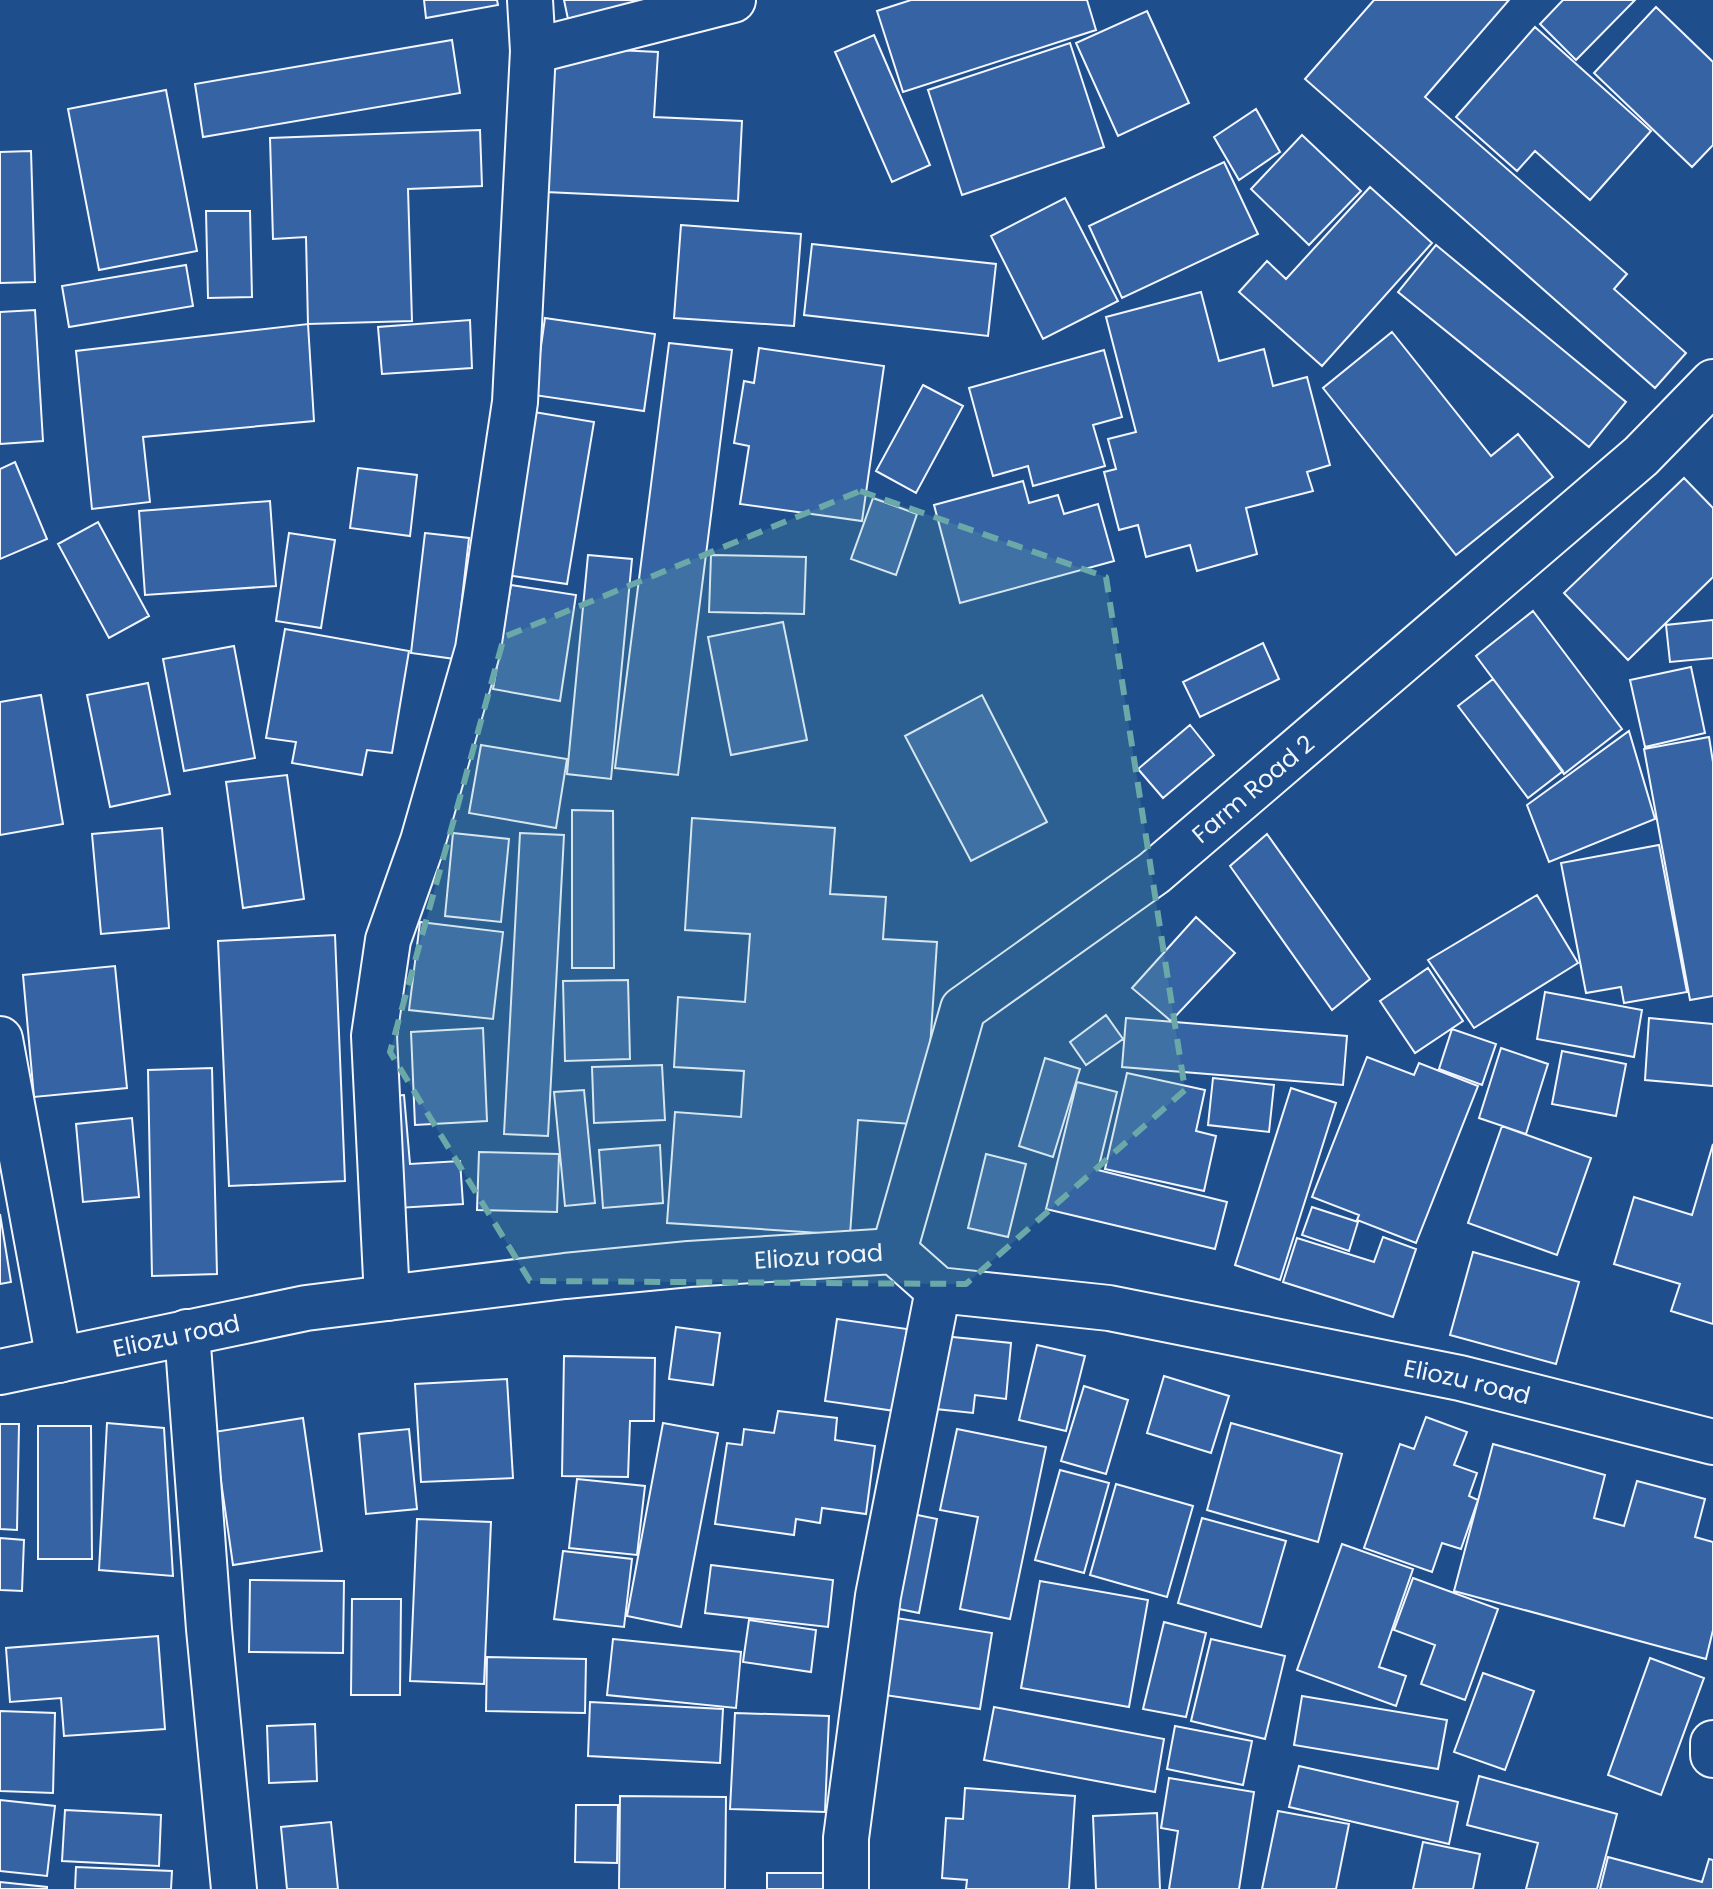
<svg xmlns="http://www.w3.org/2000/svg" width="1713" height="1889" font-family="Poppins,sans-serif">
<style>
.building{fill:#3563a3;stroke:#f2f6ff;stroke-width:2}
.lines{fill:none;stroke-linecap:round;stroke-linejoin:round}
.minor-casing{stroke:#f2f6ff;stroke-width:48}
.tertiary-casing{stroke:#f2f6ff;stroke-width:48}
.minor{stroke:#1f4e8c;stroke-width:44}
.tertiary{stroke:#1f4e8c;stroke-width:44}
.marked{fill:#6aa9a8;fill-opacity:0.2;stroke:#6aa9a8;stroke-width:6;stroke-dasharray:16 10;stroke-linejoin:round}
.labels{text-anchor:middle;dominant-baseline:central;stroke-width:6;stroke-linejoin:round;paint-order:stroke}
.street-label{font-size:24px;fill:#f2f6ff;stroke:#1f4e8c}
</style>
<rect width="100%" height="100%" fill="#1f4e8c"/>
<path class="building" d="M 424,0 L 497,0 L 498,5 L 426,18 Z
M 564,0 L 646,0 L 568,19 Z
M 911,0 L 1087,0 L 1096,30 L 903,92 L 877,11 Z
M 1374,0 L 1509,0 L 1425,97 L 1627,274 L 1614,289 L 1686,353 L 1655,388 L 1305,79 Z
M 1563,0 L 1635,0 L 1576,60 L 1540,24 Z
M 1656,7 L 1713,62 L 1713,145 L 1692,167 L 1594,73 Z
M 1147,11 L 1189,103 L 1118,136 L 1076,43 Z
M 1535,27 L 1651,131 L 1590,200 L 1535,151 L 1517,171 L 1456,117 Z
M 874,35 L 930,165 L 892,182 L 835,52 Z
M 452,40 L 460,93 L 203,137 L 195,84 Z
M 1070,43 L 1104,147 L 962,195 L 928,90 Z
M 553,47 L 658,52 L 654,117 L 742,121 L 738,201 L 546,192 Z
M 166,90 L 197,251 L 99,270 L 68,109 Z
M 1256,109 L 1280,152 L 1239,180 L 1214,137 Z
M 480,130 L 482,186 L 408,189 L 412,321 L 308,324 L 306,237 L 273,239 L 270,138 Z
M 1302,135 L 1361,191 L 1309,245 L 1251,189 Z
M 31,151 L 35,282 L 0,283 L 0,152 Z
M 1224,162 L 1258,234 L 1122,298 L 1089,226 Z
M 1370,187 L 1432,243 L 1322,366 L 1239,292 L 1267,261 L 1286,279 Z
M 1065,198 L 1118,301 L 1043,339 L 991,236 Z
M 206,211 L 250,211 L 252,297 L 208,298 Z
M 681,225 L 801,234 L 794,326 L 674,318 Z
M 812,244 L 996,264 L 988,336 L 804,315 Z
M 1436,245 L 1626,402 L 1589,447 L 1398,292 Z
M 186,265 L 193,306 L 69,327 L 62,286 Z
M 1201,292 L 1219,361 L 1264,349 L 1273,386 L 1307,377 L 1330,465 L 1307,472 L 1313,491 L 1246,508 L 1257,554 L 1197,571 L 1190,545 L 1146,557 L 1138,525 L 1119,530 L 1104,472 L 1116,469 L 1108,439 L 1136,432 L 1106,317 Z
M 35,310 L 43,441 L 0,444 L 0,312 Z
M 545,318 L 655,334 L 644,411 L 534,395 Z
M 470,320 L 472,368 L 382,374 L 378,327 Z
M 308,324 L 314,421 L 143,437 L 150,502 L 92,509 L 76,351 Z
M 1392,332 L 1491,456 L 1518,434 L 1553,477 L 1456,555 L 1323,388 Z
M 669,343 L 732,350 L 678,775 L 615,768 Z
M 759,348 L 884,366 L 862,521 L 740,504 L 749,446 L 734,443 L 744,381 L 754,383 Z
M 1104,350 L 1122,417 L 1093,425 L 1105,466 L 1033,486 L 1028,466 L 993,476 L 969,388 Z
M 923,385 L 963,406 L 916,493 L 876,471 Z
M 534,412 L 594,422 L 567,584 L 507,575 Z
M 15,462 L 47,539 L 0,559 L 0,469 Z
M 358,468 L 417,475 L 410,536 L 350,528 Z
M 1684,478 L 1713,508 L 1713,577 L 1628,660 L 1564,593 Z
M 1023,481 L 1029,503 L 1058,495 L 1064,514 L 1098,504 L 1114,561 L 960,603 L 934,505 Z
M 873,498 L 917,514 L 896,575 L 851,559 Z
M 270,501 L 276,586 L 145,595 L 139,511 Z
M 98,522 L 149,616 L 109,638 L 58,544 Z
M 289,533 L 335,540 L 321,628 L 276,621 Z
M 425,533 L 469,538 L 455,659 L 411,653 Z
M 588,555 L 632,559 L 611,779 L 567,774 Z
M 711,555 L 806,557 L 804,614 L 709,612 Z
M 511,585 L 576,595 L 560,701 L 493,689 Z
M 1533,611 L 1622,729 L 1564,774 L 1476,656 Z
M 1713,620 L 1713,658 L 1670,662 L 1666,625 Z
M 783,622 L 807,740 L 731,755 L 708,637 Z
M 285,629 L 409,651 L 392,753 L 367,750 L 362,775 L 292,763 L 296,742 L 266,738 Z
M 1263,643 L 1279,679 L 1200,717 L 1183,682 Z
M 234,646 L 255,758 L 184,771 L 163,659 Z
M 1691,667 L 1705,733 L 1645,747 L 1630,680 Z
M 1493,679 L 1563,771 L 1528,798 L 1458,706 Z
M 148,683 L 170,794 L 110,807 L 87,695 Z
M 41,695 L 63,824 L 0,835 L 0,702 Z
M 982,695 L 1047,822 L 971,861 L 905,736 Z
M 1190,725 L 1214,755 L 1163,798 L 1138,769 Z
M 1629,731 L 1655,819 L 1549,862 L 1527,805 Z
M 1709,737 L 1713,762 L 1713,996 L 1690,1000 L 1644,749 Z
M 481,745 L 567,759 L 556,828 L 469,813 Z
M 287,775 L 304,899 L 243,908 L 226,782 Z
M 572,810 L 613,811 L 614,968 L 572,968 Z
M 692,818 L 835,828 L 830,894 L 886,897 L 883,939 L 937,942 L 925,1125 L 858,1120 L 850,1235 L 667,1223 L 675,1112 L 741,1117 L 744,1071 L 674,1067 L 678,997 L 745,1002 L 750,934 L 685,930 Z
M 162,828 L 169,928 L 101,934 L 92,834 Z
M 453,833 L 509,839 L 501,922 L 445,916 Z
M 520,833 L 564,835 L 548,1136 L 504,1134 Z
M 1267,834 L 1370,979 L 1332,1010 L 1230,866 Z
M 1659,845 L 1687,992 L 1624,1003 L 1621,987 L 1586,993 L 1561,863 Z
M 1537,895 L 1578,963 L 1474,1028 L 1428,960 Z
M 1196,917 L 1235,953 L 1171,1021 L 1132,988 Z
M 420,922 L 503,932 L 493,1019 L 409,1010 Z
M 335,935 L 345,1181 L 229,1186 L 218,941 Z
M 115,966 L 127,1088 L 34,1097 L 23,975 Z
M 1428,968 L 1463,1021 L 1415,1053 L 1380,1001 Z
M 628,980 L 630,1059 L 565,1061 L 563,981 Z
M 1545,992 L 1642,1010 L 1634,1057 L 1537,1039 Z
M 1106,1015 L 1123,1039 L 1086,1065 L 1070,1042 Z
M 1126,1018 L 1347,1036 L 1343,1085 L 1122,1067 Z
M 1649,1018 L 1713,1024 L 1713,1086 L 1645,1080 Z
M 483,1028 L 487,1121 L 415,1125 L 411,1032 Z
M 1452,1029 L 1496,1044 L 1482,1085 L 1439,1069 Z
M 1501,1048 L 1548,1064 L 1526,1134 L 1479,1118 Z
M 1562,1051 L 1626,1064 L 1616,1116 L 1552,1104 Z
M 1367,1057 L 1414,1075 L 1419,1063 L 1478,1086 L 1416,1243 L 1357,1220 L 1359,1215 L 1312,1197 Z
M 1045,1058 L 1080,1069 L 1053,1157 L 1019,1146 Z
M 662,1065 L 665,1120 L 594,1123 L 592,1067 Z
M 212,1068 L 217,1274 L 152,1276 L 148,1070 Z
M 1127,1073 L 1205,1090 L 1196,1131 L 1216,1136 L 1204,1191 L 1105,1169 Z
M 1213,1078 L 1274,1085 L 1269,1132 L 1208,1125 Z
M 1077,1082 L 1117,1092 L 1098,1170 L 1227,1202 L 1215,1249 L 1046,1209 Z
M 1291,1088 L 1336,1103 L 1280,1280 L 1235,1265 Z
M 584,1090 L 595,1203 L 565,1206 L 554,1092 Z
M 404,1095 L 410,1164 L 460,1161 L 463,1204 L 397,1208 L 390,1096 Z
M 132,1118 L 139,1197 L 83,1202 L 76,1124 Z
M 1502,1126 L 1591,1158 L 1557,1255 L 1468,1223 Z
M 1713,1144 L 1713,1324 L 1671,1311 L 1680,1284 L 1614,1264 L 1634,1197 L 1692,1215 Z
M 660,1145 L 663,1203 L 603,1208 L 599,1150 Z
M 479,1152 L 559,1154 L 557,1212 L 477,1210 Z
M 986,1154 L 1026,1164 L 1008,1237 L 968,1228 Z
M 1312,1207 L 1358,1222 L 1349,1251 L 1302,1235 Z
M 0,1214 L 11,1282 L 0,1284 Z
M 1383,1237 L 1416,1249 L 1393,1317 L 1283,1282 L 1297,1238 L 1374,1262 Z
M 1473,1252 L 1579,1282 L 1556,1364 L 1450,1335 Z
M 837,1319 L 907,1329 L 895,1411 L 825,1401 Z
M 676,1327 L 720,1333 L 713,1385 L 669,1379 Z
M 943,1336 L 1011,1343 L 1006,1399 L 975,1395 L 973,1413 L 936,1409 Z
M 1037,1345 L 1085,1356 L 1066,1431 L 1019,1420 Z
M 564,1356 L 655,1358 L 654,1421 L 630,1421 L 628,1477 L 562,1476 Z
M 1164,1376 L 1229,1396 L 1211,1453 L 1147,1433 Z
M 507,1379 L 513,1478 L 421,1482 L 415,1384 Z
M 1084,1386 L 1128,1400 L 1106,1474 L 1061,1461 Z
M 778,1411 L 837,1418 L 835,1440 L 875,1446 L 866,1514 L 822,1508 L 820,1523 L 796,1519 L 794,1535 L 715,1524 L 727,1443 L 742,1445 L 744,1429 L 774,1433 Z
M 1426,1417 L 1467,1432 L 1454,1465 L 1477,1473 L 1469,1496 L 1478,1500 L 1461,1549 L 1442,1543 L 1432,1572 L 1364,1548 L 1400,1444 L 1414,1449 Z
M 303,1418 L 322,1551 L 233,1565 L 214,1432 Z
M 107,1423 L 164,1428 L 173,1576 L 99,1570 Z
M 663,1423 L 718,1433 L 681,1627 L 627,1616 Z
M 1231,1423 L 1342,1454 L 1318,1542 L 1207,1510 Z
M 0,1424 L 19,1424 L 17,1530 L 0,1529 Z
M 38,1426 L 91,1426 L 92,1559 L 38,1559 Z
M 409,1429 L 417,1509 L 366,1514 L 359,1434 Z
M 957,1429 L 1046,1447 L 1010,1619 L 960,1609 L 978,1517 L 940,1510 Z
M 1493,1444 L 1605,1475 L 1594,1518 L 1624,1526 L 1637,1481 L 1705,1499 L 1695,1537 L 1713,1542 L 1713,1630 L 1706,1659 L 1454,1591 Z
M 1060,1470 L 1109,1483 L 1084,1573 L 1035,1560 Z
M 577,1479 L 645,1486 L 637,1555 L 569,1548 Z
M 1116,1484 L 1193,1506 L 1167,1597 L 1090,1575 Z
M 903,1512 L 937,1519 L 919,1613 L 884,1606 Z
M 1202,1518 L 1286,1541 L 1261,1627 L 1178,1603 Z
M 417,1519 L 491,1522 L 484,1684 L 410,1681 Z
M 0,1538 L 24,1540 L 22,1591 L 0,1590 Z
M 1342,1544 L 1413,1569 L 1379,1667 L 1406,1676 L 1396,1706 L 1297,1670 Z
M 563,1551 L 632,1559 L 624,1627 L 554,1619 Z
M 711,1565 L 833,1580 L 828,1627 L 705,1613 Z
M 1413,1578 L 1498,1609 L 1465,1700 L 1421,1684 L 1435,1645 L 1394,1630 Z
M 250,1580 L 344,1581 L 343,1653 L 249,1652 Z
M 1040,1581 L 1148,1600 L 1129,1707 L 1021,1688 Z
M 352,1599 L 401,1599 L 400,1695 L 351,1695 Z
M 883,1616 L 992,1633 L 980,1709 L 871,1693 Z
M 749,1620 L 816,1630 L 811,1672 L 743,1662 Z
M 1164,1622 L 1206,1633 L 1186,1717 L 1143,1709 Z
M 158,1636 L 165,1729 L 64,1736 L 61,1698 L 10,1702 L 6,1648 Z
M 613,1639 L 741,1652 L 736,1708 L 607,1695 Z
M 1211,1639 L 1285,1656 L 1265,1739 L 1191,1721 Z
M 487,1657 L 586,1659 L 585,1713 L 486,1711 Z
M 1650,1658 L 1704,1678 L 1661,1795 L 1608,1775 Z
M 1483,1673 L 1534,1691 L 1505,1770 L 1454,1752 Z
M 1302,1696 L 1447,1720 L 1438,1769 L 1294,1745 Z
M 590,1702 L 723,1709 L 720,1763 L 588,1756 Z
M 994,1707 L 1164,1739 L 1155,1792 L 984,1760 Z
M 0,1711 L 55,1713 L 53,1793 L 0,1791 Z
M 735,1713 L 829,1716 L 825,1812 L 730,1809 Z
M 315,1724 L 317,1781 L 269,1783 L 267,1726 Z
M 1175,1726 L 1252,1741 L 1243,1785 L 1167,1769 Z
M 1299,1766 L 1458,1802 L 1449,1844 L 1289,1807 Z
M 1479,1776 L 1617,1814 L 1597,1889 L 1526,1889 L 1538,1843 L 1467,1825 Z
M 1169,1778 L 1254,1792 L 1239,1889 L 1169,1889 L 1178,1831 L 1161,1828 Z
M 965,1788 L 1075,1796 L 1069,1889 L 966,1889 L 967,1880 L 942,1878 L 946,1818 L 963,1819 Z
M 620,1796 L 726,1797 L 725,1889 L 619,1889 Z
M 0,1800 L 55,1806 L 47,1876 L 0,1871 Z
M 576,1805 L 618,1805 L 617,1863 L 575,1862 Z
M 65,1810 L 161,1815 L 159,1866 L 62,1861 Z
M 1278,1811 L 1349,1824 L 1336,1889 L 1262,1889 Z
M 1157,1813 L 1160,1889 L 1096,1889 L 1093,1816 Z
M 331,1822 L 338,1889 L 287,1889 L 281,1827 Z
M 1423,1842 L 1480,1854 L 1473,1889 L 1413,1889 Z
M 1608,1857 L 1702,1882 L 1709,1859 L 1713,1860 L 1713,1889 L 1600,1889 Z
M 76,1867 L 172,1871 L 171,1889 L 75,1889 Z
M 767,1873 L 824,1873 L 824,1889 L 767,1889 Z
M 0,1882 L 47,1887 L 47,1889 L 0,1889 Z"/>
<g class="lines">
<defs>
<g id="minor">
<path d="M 533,51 L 733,0"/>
<path d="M 0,1039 L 59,1360"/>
<path id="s1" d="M 894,1251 L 963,1009 L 1154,873 L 1641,456 L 1713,382"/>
<path d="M 387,1298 L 374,1036 L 388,940 L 423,841 L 478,649 L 515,402 L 533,51 L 530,0"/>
<path d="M 187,1332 L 209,1629 L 234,1889"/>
<path d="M 1713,1743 L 1713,1755"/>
<path d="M 846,1889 L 846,1838 L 878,1596 L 938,1290"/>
</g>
<g id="tertiary">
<path id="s2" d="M 0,1372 L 306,1308 L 565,1276 L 689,1264 L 894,1251 L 938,1290 L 1109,1308 L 1460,1378 L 1713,1442"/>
</g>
</defs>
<use href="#minor" class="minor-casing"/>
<use href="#tertiary" class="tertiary-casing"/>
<use href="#minor" class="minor"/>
<use href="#tertiary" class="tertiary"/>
</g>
<path class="marked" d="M 860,491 L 1106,577 L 1185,1090 L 966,1284 L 530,1281 L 390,1052 L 504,637 Z"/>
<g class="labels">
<g class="street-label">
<text stroke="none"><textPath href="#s1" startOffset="616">Farm Road 2</textPath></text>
<text stroke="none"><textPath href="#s2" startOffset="828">Eliozu road</textPath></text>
<text stroke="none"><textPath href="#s2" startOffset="180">Eliozu road</textPath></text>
<text stroke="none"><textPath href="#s2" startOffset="1500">Eliozu road</textPath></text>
</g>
</g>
</svg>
